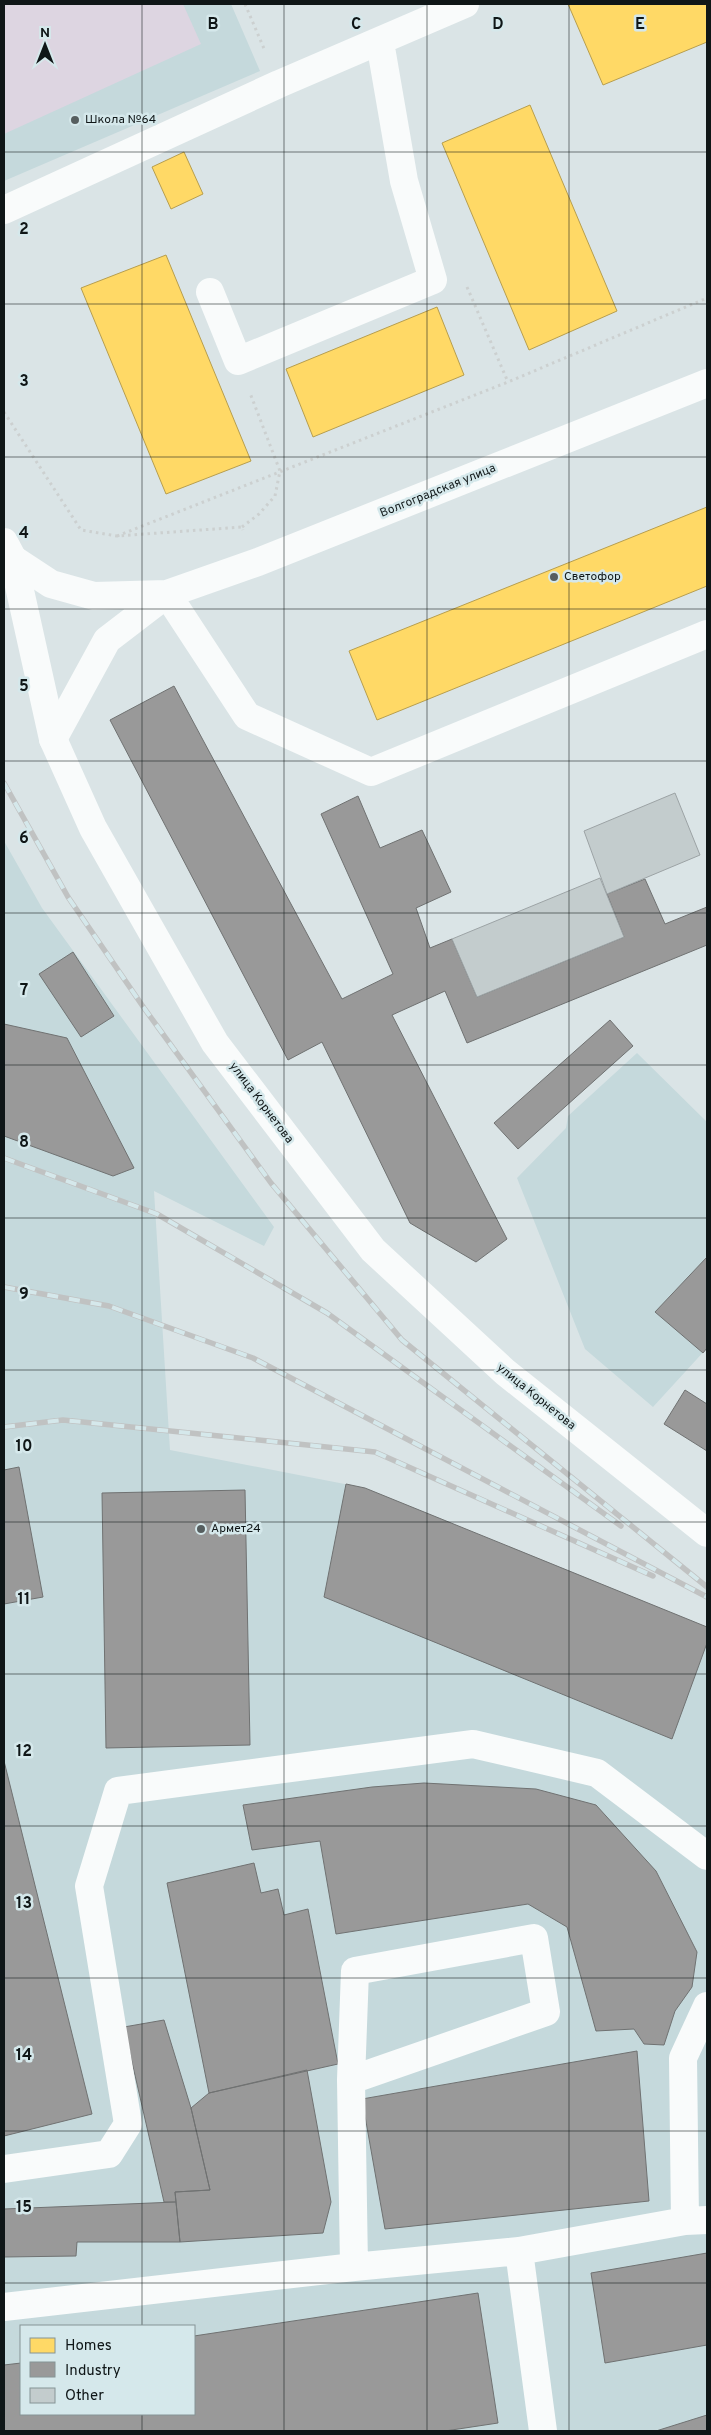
<svg xmlns="http://www.w3.org/2000/svg" width="711" height="2435" font-family="Overpass,sans-serif">
<style>
.built{fill:#c5d9dc;fill-rule:evenodd}
.green{fill:#ddd5e1}
.homes{fill:#ffd966;stroke:#b79e4e}
.industry{fill:#999;stroke:#707272}
.building{fill:#c3cccd;stroke:#9ca3a5}
.lines{fill:none;stroke-linecap:round;stroke-linejoin:round}
.path{stroke:#ccd0d0;stroke-width:3;stroke-dasharray:2.5 4;stroke-linecap:butt}
.minor{stroke:#f9fbfb;stroke-width:28}
.major{stroke:#f9fbfb;stroke-width:28}
.rail-casing{stroke:#c0c2c2;stroke-width:5.5}
.rail{stroke:#d5e8eb;stroke-width:4;stroke-dasharray:11;stroke-linecap:butt}
.grid{fill:none;stroke:#0f1617;stroke-width:1;stroke-opacity:0.55}
.poi-dot{fill:#565e5f;stroke:#d5e8eb;stroke-width:2}
.labels{text-anchor:middle;dominant-baseline:central;stroke-width:5;stroke-linejoin:round;paint-order:stroke}
.poi-label{font-size:12px;fill:#0f1617;stroke:#d5e8eb;text-anchor:start}
.street-label{font-size:12px;fill:#0f1617;stroke:#d5e8eb}
.grid-label{font-size:16px;text-anchor:middle;font-weight:bold;fill:#0f1617;stroke:#d5e8eb;stroke-width:5;stroke-linejoin:round;paint-order:stroke}
</style>
<rect width="100%" height="100%" fill="#dae4e6"/>
<path class="built" d="M 4,4 L 231,4 L 260,71 L 4,181 Z
M 4,841 L 42,908 L 274,1227 L 264,1246 L 154,1191 L 170,1450 L 365,1488 L 707,1627 L 707,2431 L 4,2431 ZM 21,2326 L 194,2326 L 194,2414 L 21,2414 Z
M 637,1053 L 707,1122 L 707,1348 L 653,1407 L 585,1349 L 517,1178 L 566,1128 L 568,1116 Z"/>
<path class="green" d="M 4,4 L 183,4 L 201,44 L 4,134 Z"/>
<path class="homes" d="M 568,4 L 707,4 L 707,42 L 603,85 Z
M 530,105 L 617,311 L 529,350 L 442,143 Z
M 184,152 L 203,194 L 171,209 L 152,167 Z
M 166,255 L 251,461 L 166,494 L 81,288 Z
M 437,307 L 464,375 L 313,437 L 286,369 Z
M 707,507 L 707,586 L 377,720 L 349,651 Z"/>
<path class="industry" d="M 174,686 L 342,999 L 393,974 L 321,814 L 358,796 L 380,848 L 422,830 L 451,892 L 416,908 L 430,948 L 452,939 L 477,997 L 624,937 L 607,894 L 645,879 L 665,924 L 707,907 L 707,945 L 467,1043 L 445,991 L 392,1015 L 507,1239 L 476,1262 L 410,1223 L 322,1042 L 288,1060 L 110,720 Z
M 73,952 L 114,1016 L 81,1037 L 39,974 Z
M 610,1020 L 633,1046 L 518,1149 L 494,1123 Z
M 4,1024 L 67,1038 L 134,1168 L 113,1176 L 4,1136 Z
M 707,1257 L 707,1348 L 703,1353 L 655,1312 Z
M 685,1390 L 707,1404 L 707,1451 L 664,1424 Z
M 19,1467 L 43,1597 L 4,1604 L 4,1470 Z
M 346,1484 L 365,1488 L 707,1627 L 707,1643 L 672,1739 L 324,1597 Z
M 245,1490 L 250,1745 L 106,1748 L 102,1493 Z
M 4,1761 L 92,2114 L 4,2136 Z
M 424,1783 L 536,1789 L 596,1805 L 656,1871 L 697,1952 L 692,1987 L 675,2011 L 664,2045 L 644,2044 L 634,2029 L 596,2031 L 567,1927 L 528,1904 L 336,1934 L 320,1841 L 252,1850 L 243,1805 L 372,1787 Z
M 254,1863 L 261,1893 L 278,1889 L 284,1915 L 308,1909 L 338,2064 L 209,2093 L 167,1883 Z
M 164,2020 L 191,2108 L 210,2190 L 175,2192 L 176,2202 L 164,2202 L 124,2027 Z
M 637,2051 L 649,2201 L 385,2229 L 362,2099 Z
M 307,2070 L 331,2202 L 323,2233 L 180,2242 L 175,2192 L 210,2190 L 191,2108 L 209,2093 Z
M 176,2202 L 180,2242 L 77,2242 L 76,2256 L 4,2257 L 4,2209 Z
M 707,2253 L 707,2345 L 605,2363 L 591,2273 Z
M 478,2293 L 498,2423 L 445,2431 L 4,2431 L 4,2365 L 21,2363 L 21,2414 L 194,2414 L 194,2336 Z
M 707,2415 L 707,2431 L 656,2431 Z"/>
<path class="building" d="M 675,793 L 700,855 L 607,894 L 584,831 Z
M 600,878 L 624,937 L 477,997 L 452,939 Z"/>
<g class="lines">
<path class="path" d="M 245,4 L 265,51
M 467,287 L 508,382
M 4,412 L 81,530 L 117,536 L 242,527 L 243,530
M 242,527 L 259,514 L 275,496 L 280,471 L 250,393
M 117,536 L 508,382 L 707,298"/>
<path class="minor" d="M 4,210 L 279,84 L 465,4
M 210,292 L 238,361 L 433,280 L 404,181 L 380,42
M 13,559 L 51,584 L 94,596 L 167,594
M 167,594 L 247,716 L 371,772 L 707,634
M 53,739 L 107,640 L 167,594 L 258,562 L 707,383
M 351,2080 L 546,2012 L 534,1938 L 355,1971 L 351,2080 L 354,2267
M 4,2169 L 109,2154 L 128,2124 L 89,1886 L 118,1791 L 473,1744 L 597,1773 L 707,1856
M 685,2221 L 683,2058 L 707,2006
M 519,2251 L 543,2431
M 4,2307 L 354,2267 L 519,2251 L 685,2221 L 707,2220"/>
<path class="major" d="M 4,542 L 13,559 L 53,739 L 93,828 L 215,1043 L 373,1250 L 505,1372 L 707,1533"/>
<defs>
<path id="rail" d="M 4,783 L 68,897 L 144,1008 L 271,1183 L 402,1340 L 707,1587
M 4,1158 L 157,1214 L 327,1313 L 621,1526
M 4,1287 L 109,1306 L 253,1358 L 707,1597
M 4,1427 L 63,1420 L 375,1452 L 653,1576"/>
</defs>
<use href="#rail" class="rail-casing"/>
<use href="#rail" class="rail"/>
</g>
<path class="grid" d="M 142,4 L 142,2326M 284,4 L 284,2431M 427,4 L 427,2431M 569,4 L 569,2431M 4,152 L 707,152M 4,304 L 707,304M 4,457 L 707,457M 4,609 L 707,609M 4,761 L 707,761M 4,913 L 707,913M 4,1065 L 707,1065M 4,1218 L 707,1218M 4,1370 L 707,1370M 4,1522 L 707,1522M 4,1674 L 707,1674M 4,1826 L 707,1826M 4,1978 L 707,1978M 4,2131 L 707,2131M 4,2283 L 707,2283M 142,2414 L 142,2431"/>
<g class="poi-dot">
<circle cx="75" cy="120" r="5"/>
<circle cx="554" cy="577" r="5"/>
<circle cx="201" cy="1529" r="5"/>
</g>
<g class="labels">
<g class="poi-label">
<text x="85" y="120">Школа №64</text>
<text x="564" y="577">Светофор</text>
<text x="211" y="1529">Армет24</text>
</g>
<g class="street-label">
<text transform="translate(438 491) rotate(-22)">Волгоградская улица</text>
<text transform="translate(261 1103) rotate(53)">улица Корнетова</text>
<text transform="translate(536 1397) rotate(39)">улица Корнетова</text>
</g>
</g>
<g class="grid-label">
<text x="213" y="29">B</text>
<text x="356" y="29">C</text>
<text x="498" y="29">D</text>
<text x="640" y="29">E</text>
<text x="24" y="234">2</text>
<text x="24" y="386">3</text>
<text x="24" y="538">4</text>
<text x="24" y="691">5</text>
<text x="24" y="843">6</text>
<text x="24" y="995">7</text>
<text x="24" y="1147">8</text>
<text x="24" y="1299">9</text>
<text x="24" y="1451">10</text>
<text x="24" y="1604">11</text>
<text x="24" y="1756">12</text>
<text x="24" y="1908">13</text>
<text x="24" y="2060">14</text>
<text x="24" y="2212">15</text>
</g>
<rect width="711" height="2435" fill="none" stroke="#0f1617" stroke-width="10"/>
<rect x="20" y="2325" width="175" height="90" fill="#d5e8eb" stroke="#869496"/>
<rect x="30" y="2338" width="25" height="15" fill="#ffd966" stroke="#869496"/>
<text x="65" y="2350" font-size="15" fill="#0f1617">Homes</text>
<rect x="30" y="2362" width="25" height="15" fill="#999999" stroke="#869496"/>
<text x="65" y="2375" font-size="15" fill="#0f1617">Industry</text>
<rect x="30" y="2388" width="25" height="15" fill="#c3cccd" stroke="#869496"/>
<text x="65" y="2400" font-size="15" fill="#0f1617">Other</text>
<g transform="translate(45 45)" stroke="#d5e8eb" stroke-width="4" paint-order="stroke">
<path d="M0-4L9 19L0 12L-9 19Z" fill="#0f1617"/>
<text y="-8" font-size="14" font-weight="bold" text-anchor="middle" fill="#0f1617">N</text>
</g>
</svg>
